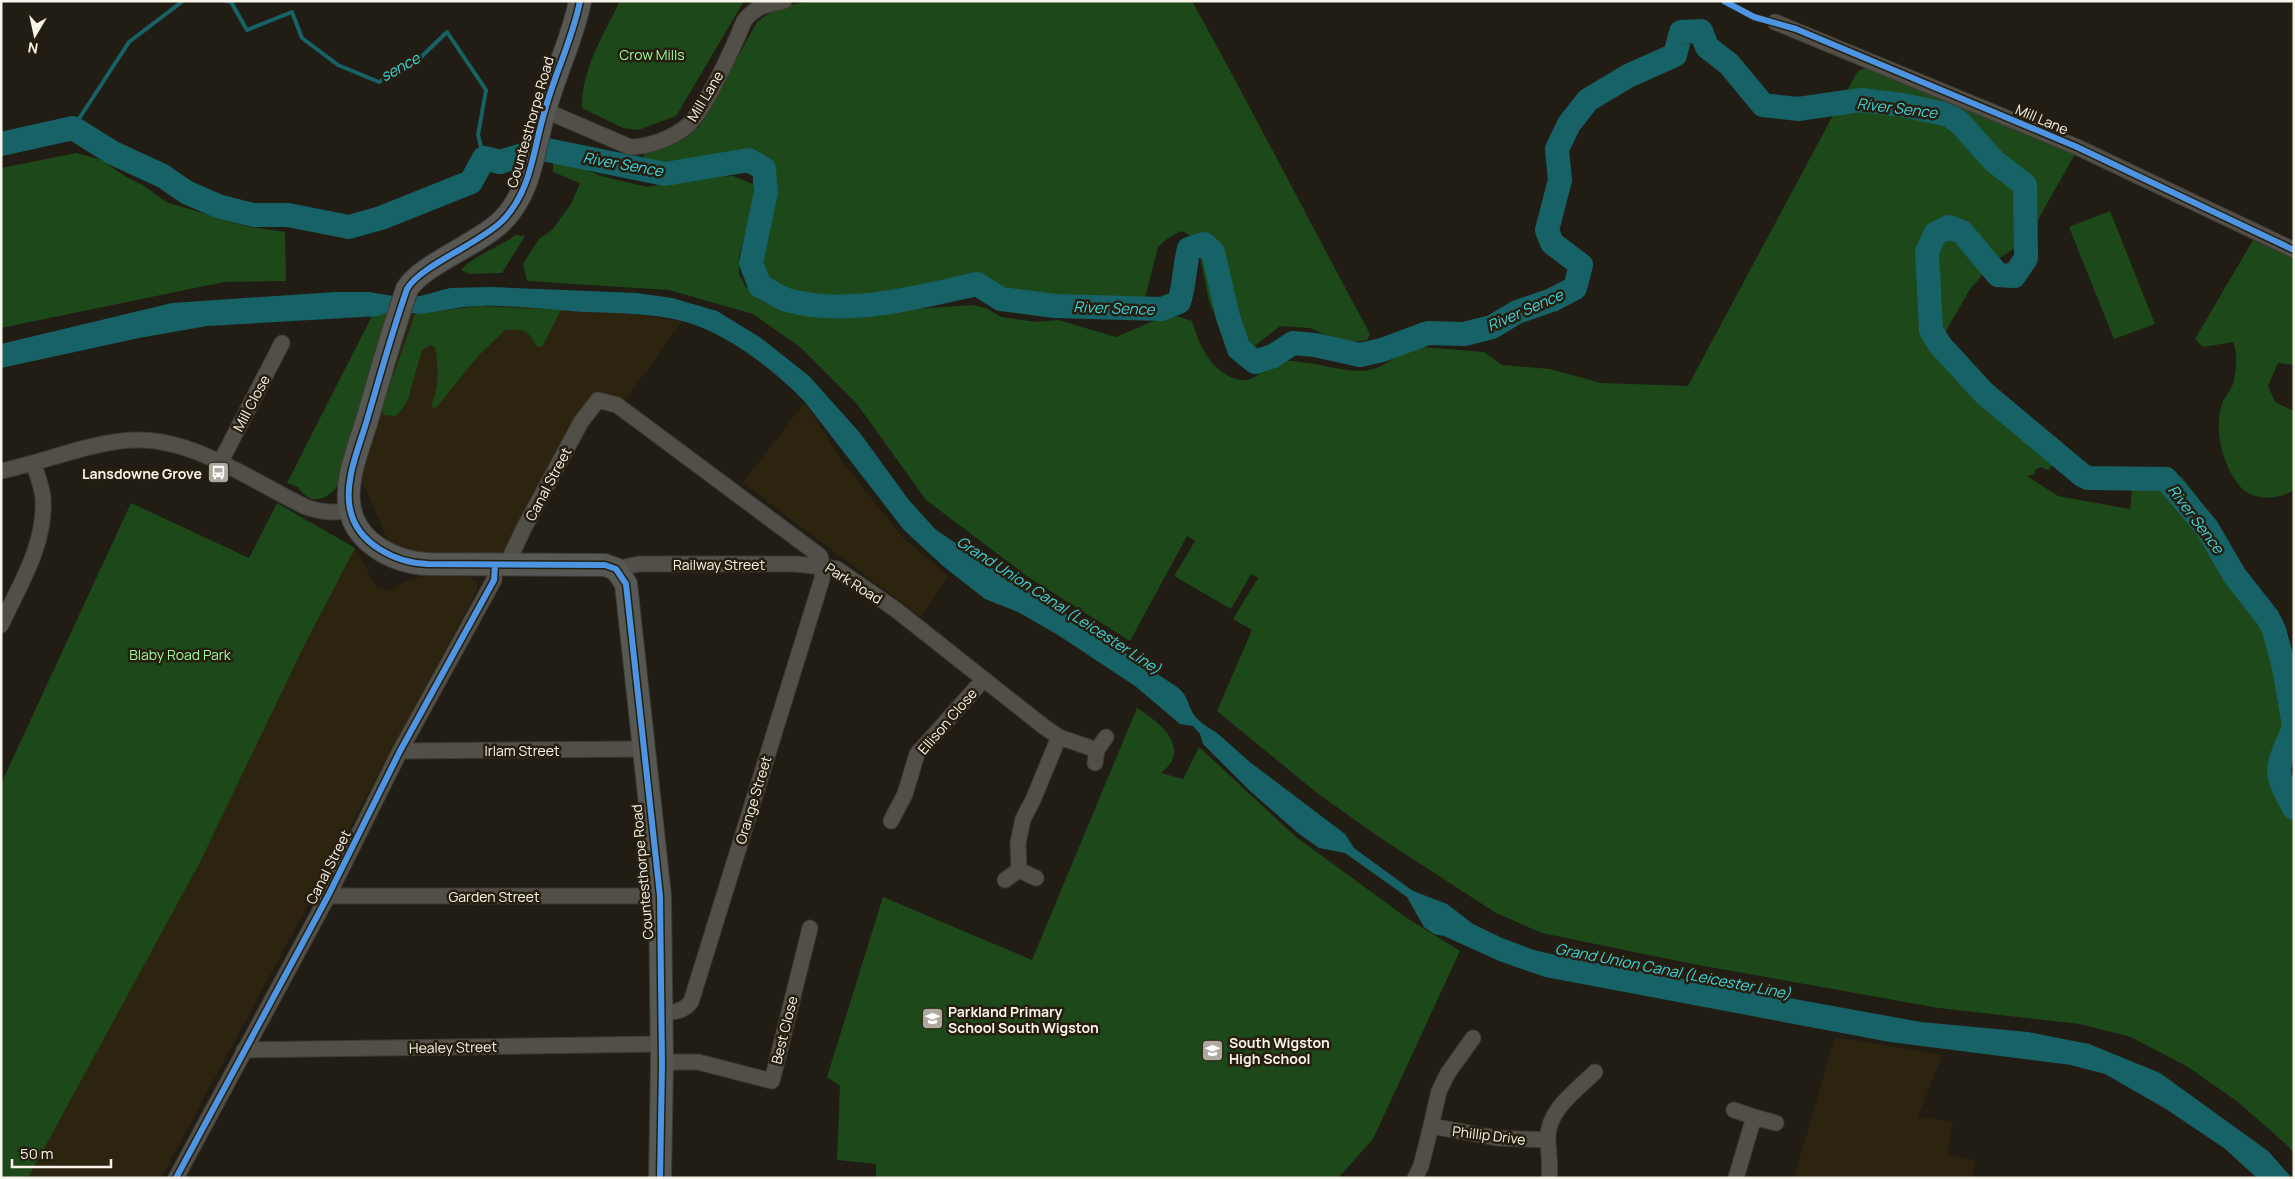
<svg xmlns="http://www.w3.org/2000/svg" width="2295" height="1179" font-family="Manrope,sans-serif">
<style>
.built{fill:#2d240f}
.green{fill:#1d481a}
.water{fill:#176267}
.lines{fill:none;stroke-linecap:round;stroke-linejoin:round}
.stream{stroke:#176267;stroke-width:4}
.river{stroke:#176267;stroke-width:24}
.street-casing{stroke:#3d3a34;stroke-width:17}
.secondary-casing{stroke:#3d3a34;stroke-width:24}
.street{stroke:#524f49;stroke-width:15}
.secondary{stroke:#575853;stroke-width:22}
.cycleway-casing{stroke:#261f10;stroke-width:9}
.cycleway{stroke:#4d94e3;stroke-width:6}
.labels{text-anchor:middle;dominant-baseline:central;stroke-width:5;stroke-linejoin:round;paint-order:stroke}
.park-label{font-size:14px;fill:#9ffa9a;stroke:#261f10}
.street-label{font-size:14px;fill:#f9f4ea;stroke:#261f10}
.poi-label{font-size:14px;font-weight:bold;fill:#f9f4ea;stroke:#261f10;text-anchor:start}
.water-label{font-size:15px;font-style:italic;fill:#3dd6e2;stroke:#261f10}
</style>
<rect width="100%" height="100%" fill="#211d15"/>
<path class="built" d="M 510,306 L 634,314 L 682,321 L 627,398 L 595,411 L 507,564 L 396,559 L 361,479 L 408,316 L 413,311 Z
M 805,402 L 844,464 L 902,537 L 948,576 L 921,617 L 743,483 Z
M 355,548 L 376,586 L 390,591 L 403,582 L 424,576 L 470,577 L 477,582 L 477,591 L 161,1178 L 26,1178 Z
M 1835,1037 L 1942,1055 L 1918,1117 L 1953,1122 L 1947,1155 L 1975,1160 L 1972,1178 L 1794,1178 Z"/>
<path class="green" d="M 620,1 L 744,1 L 676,116 L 638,130 L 623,128 L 582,108 C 581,70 604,34 620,1 Z
M 821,1 L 1192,1 C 1253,111 1310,223 1370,334 L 1367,340 L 1344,343 L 1310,328 L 1280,326 L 1251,349 L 1242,353 L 1231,349 L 1222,333 L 1209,301 L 1197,242 L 1186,233 L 1181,231 L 1168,238 L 1158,247 L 1144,302 L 1125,305 L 1059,301 L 1039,303 L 981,281 L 864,300 L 813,303 L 789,297 L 764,281 L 756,264 L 772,211 L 774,187 L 765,164 C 755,159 745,155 735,156 C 715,157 656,175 643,157 L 647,151 L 682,140 L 699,127 L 757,22 C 779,4 793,4 821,1 Z
M 1865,68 L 2075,154 L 2026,241 L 1995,261 L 1970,289 L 1946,331 L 1949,347 L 1985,404 L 2043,442 L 2060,457 L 2048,470 L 2041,467 L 2035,470 L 2035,474 L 2027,476 L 2058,496 L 2130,509 L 2132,489 L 2148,469 L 2158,467 L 2183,478 L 2199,499 L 2221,545 L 2259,603 L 2283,700 L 2284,779 L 2294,812 L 2294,1155 L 2289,1147 L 2238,1102 L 2188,1067 L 2131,1037 L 2080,1024 L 1939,1008 L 1693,964 L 1542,933 L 1496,913 L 1379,837 L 1317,793 L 1217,711 L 1252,630 L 1233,619 L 1258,578 L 1251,574 L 1231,609 L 1174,576 L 1195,541 L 1230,562 L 1187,536 L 1130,641 L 1031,579 L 926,500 L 857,404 L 800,347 L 753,314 L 669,290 L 527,281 L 523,264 L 539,239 L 552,230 L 571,204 L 580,183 L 553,172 L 553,161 L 561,159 L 601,176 L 647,187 L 700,178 L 733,176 L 753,184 L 754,202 L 739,256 L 739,274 L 746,287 L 763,302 L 794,314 L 881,314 L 914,309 L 974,305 L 986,308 L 1001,317 L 1036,322 L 1058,320 L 1116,337 L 1151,322 L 1177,316 L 1192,321 C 1199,345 1211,372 1237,379 C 1254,385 1264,366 1278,362 C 1287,359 1299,362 1309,363 C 1327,366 1351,373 1370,370 C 1384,367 1398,355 1409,346 L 1484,352 L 1502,365 L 1550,369 L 1601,383 L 1688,386 L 1838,106 L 1858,71 Z
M 76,153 L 102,160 L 126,177 L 143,185 L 166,202 L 245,226 L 285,232 L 286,281 L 224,282 L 1,328 L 1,168 Z
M 2110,211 L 2155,324 L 2114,339 L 2069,227 Z
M 516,235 L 525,236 L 502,273 L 469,274 L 461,270 C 473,256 499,247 516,235 Z
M 2253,240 L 2294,259 L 2294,365 L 2278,363 L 2268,386 L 2275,402 L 2294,411 L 2294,490 C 2285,496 2271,499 2261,497 C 2246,495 2240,488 2232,475 C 2220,453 2214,425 2223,401 C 2226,395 2231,390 2233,384 C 2236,373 2238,352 2233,342 L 2203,347 L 2195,339 Z
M 479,306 L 561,310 L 542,347 L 536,346 C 528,329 523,329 505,330 L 478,356 L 436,408 L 431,407 C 439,386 439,369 435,347 L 430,345 L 422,350 L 408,399 L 401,411 L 395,416 L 384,415 L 381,410 L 415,314 Z
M 389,311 L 344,476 C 333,496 314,511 298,487 L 287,483 L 372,316 L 379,316 Z
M 131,503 L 249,558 L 277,503 L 355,548 L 303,648 L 199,864 L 28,1178 L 1,1178 L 1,784 Z
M 1137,708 C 1153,719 1182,737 1172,761 C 1170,765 1164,770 1161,773 L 1183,779 L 1199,747 L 1296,837 L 1407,918 L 1460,951 L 1373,1139 L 1338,1178 L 876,1178 L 876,1164 L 837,1160 L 840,1086 L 827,1077 L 883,897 L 1032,960 Z"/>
<path class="water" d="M 491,287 L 637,293 L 672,298 L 717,311 L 761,338 L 809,376 L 860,433 L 908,499 L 935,529 L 1002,575 L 1048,602 L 1177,687 C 1190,698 1186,702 1194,715 C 1199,722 1209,728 1217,733 L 1251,763 L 1345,834 L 1354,848 L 1413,891 L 1447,904 L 1473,924 L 1502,938 L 1534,950 L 1564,957 L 1921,1022 L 2028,1032 L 2089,1044 L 2160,1073 L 2268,1151 L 2292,1178 L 2257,1178 L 2224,1148 L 2166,1109 L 2105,1074 L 2071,1065 L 1890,1042 L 1545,977 L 1499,961 L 1444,936 L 1434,934 L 1424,927 L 1407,897 L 1345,853 L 1319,848 L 1298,833 L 1250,791 L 1203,744 L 1200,734 L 1193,726 L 1180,724 L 1135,686 L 1058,635 L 1018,612 L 985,599 L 943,566 L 904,530 L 805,402 C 774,370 726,332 682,321 C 650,313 616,313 584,312 C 550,310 515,305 481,306 C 461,306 441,311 421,314 C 405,313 396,308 379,316 L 207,326 L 139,338 L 1,368 L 1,344 L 172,303 L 335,292 L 369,292 L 393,296 L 420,296 L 450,288 Z"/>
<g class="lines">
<path class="stream" d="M 226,1 L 231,2 L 247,30 L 292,12 L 302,38 L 338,65 L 379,82 L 417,61 L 447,32 L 486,90 L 478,135 L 484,158
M 73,128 L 129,42 L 183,1"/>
<path class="river" d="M 1,144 L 73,128 L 113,153 L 163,176 L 186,192 L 218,206 L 253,215 L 288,215 L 349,227 L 381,218 L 471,182 L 484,158 L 500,162 L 542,149 L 665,174 L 749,160 L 764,169 L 766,192 L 751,263 L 760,286 C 769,290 778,297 787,300 C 848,317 918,297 977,284 L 1001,299 L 1055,306 L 1162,309 L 1179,302 C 1185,284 1184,267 1189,249 L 1204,244 L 1213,252 L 1228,317 L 1239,349 L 1255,362 L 1273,356 L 1293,343 L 1315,345 L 1360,355 L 1382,350 L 1428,333 L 1464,334 L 1492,327 L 1517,312 L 1552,300 L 1575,288 L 1581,265 L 1552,243 L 1547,230 L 1560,180 L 1557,149 L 1569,124 L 1588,100 L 1628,76 L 1675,55 L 1681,32 L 1701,31 L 1707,47 L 1729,64 L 1763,105 L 1798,109 L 1861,100 L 1902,105 L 1949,115 L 1960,123 L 1994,161 L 2025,185 L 2026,258 L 2014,276 L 1998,275 L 1962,232 L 1949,227 L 1935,234 L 1927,252 L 1931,330 L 1940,345 L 1984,393 L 2082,475 L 2088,478 L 2166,479 L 2207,528 L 2235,576 L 2268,618 L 2274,630 L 2284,667 L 2294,726
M 2294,727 C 2278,768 2271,767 2294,808"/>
<defs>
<path id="street" d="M 1775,22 L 2077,147 L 2294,250
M 544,110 L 630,147 C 648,147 673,138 687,126 C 704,112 735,44 744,21 C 755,7 766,4 784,1
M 220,463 L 282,343
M 1,471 C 45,462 95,440 138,440 C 195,439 255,483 306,507 C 320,512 334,514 350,510
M 507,564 L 524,528 L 581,422 L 598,400 L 617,405 L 820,556 L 823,567 L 837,569 L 895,609 L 1043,726 L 1059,737 L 1097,750
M 616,569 L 639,564 L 796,564 L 823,567 L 822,579 L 691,1002 C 683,1012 673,1012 662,1013
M 1,625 C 20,584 46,544 43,498 C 42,487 37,475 34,464
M 400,751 L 643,749
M 1095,763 L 1097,750 L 1106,737
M 891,821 L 905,794 L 917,754 L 984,679
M 1019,870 L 1018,843 L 1023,819 L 1033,800 L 1059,737
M 1005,880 L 1019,870 L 1036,878
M 328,896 L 660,896
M 244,1050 L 662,1044
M 662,1065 L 675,1062 L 698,1062 L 772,1081 L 810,928
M 1734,1110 L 1754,1117
M 1431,1126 L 1439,1091 L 1448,1073 L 1473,1038
M 176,1178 L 328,896 L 400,751 L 494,580 L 495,565
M 1415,1178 L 1421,1166 L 1431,1126 L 1497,1138 L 1548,1140
M 1549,1178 C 1551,1164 1548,1153 1548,1139 C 1547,1110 1576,1091 1595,1072
M 1736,1178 L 1754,1117 L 1776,1123"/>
<path id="secondary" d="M 580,1 C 573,38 555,73 545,110 C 533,149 532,191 502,221 C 479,244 421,265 407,289 C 392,332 380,376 367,420 C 359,447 344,481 350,509 C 357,544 396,563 428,564 L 605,565 L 616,569 L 626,584 L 660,896 L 662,1065 L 660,1178"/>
</defs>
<use href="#street" class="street-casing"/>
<use href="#secondary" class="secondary-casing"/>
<use href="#street" class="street"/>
<use href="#secondary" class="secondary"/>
<defs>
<path id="cycleway" d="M 580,1 C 573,38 555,73 545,110 C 533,149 532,191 502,221 C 479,244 421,265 407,289 C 392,332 380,376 367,420 C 359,447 344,481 350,509 C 357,544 396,563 428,564 L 605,565 L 616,569 L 626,584 L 660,896 L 662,1065 L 660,1178
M 1724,1 L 1754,17 L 1796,29 L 2077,147 L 2294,250
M 176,1178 L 328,896 L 400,751 L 494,580 L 495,565"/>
</defs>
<use href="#cycleway" class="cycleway-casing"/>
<use href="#cycleway" class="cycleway"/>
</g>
<defs>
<symbol id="bus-square" viewBox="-11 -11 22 22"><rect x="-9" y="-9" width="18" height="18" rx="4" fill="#ada99f" stroke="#261f10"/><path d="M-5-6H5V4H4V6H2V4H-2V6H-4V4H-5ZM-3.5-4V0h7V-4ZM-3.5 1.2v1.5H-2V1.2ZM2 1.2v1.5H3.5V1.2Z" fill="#fff"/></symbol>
<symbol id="school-square" viewBox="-11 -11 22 22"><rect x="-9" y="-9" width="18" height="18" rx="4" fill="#ada99f" stroke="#261f10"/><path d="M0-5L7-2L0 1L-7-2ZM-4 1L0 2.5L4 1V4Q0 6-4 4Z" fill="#fff"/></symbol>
</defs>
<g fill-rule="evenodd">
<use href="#bus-square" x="206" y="460" width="25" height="25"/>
<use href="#school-square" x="920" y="1006" width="25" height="25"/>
<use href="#school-square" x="1200" y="1038" width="25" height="25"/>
</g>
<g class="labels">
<g class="park-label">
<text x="652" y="54">Crow Mills</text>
<text x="180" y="654">Blaby Road Park</text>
</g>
<g class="street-label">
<text transform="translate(705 96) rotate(-59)">Mill Lane</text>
<text transform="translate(2042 119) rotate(23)">Mill Lane</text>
<text transform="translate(530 122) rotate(-74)">Countesthorpe Road</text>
<text transform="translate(251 403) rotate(-62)">Mill Close</text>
<text transform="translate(548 484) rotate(-62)">Canal Street</text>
<text x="719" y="564">Railway Street</text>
<text transform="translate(854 583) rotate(32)">Park Road</text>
<text transform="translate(947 721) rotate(-49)">Ellison Close</text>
<text x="522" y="750">Irlam Street</text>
<text transform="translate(753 800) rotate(-73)">Orange Street</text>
<text transform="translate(328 867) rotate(-63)">Canal Street</text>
<text transform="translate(642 872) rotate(-95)">Countesthorpe Road</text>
<text x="494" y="896">Garden Street</text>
<text transform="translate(784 1030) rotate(-76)">Best Close</text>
<text transform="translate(453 1047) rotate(-1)">Healey Street</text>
<text transform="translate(1489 1135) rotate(7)">Phillip Drive</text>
</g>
<g class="poi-label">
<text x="202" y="473" text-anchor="end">Lansdowne Grove</text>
<text x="948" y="1011">Parkland Primary<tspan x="948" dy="16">School South Wigston</tspan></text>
<text x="1229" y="1042">South Wigston<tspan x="1229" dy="16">High School</tspan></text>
</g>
<g class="water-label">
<text transform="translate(400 67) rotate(-29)">sence</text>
<text transform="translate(1897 108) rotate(7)">River Sence</text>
<text transform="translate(623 164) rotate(10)">River Sence</text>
<text transform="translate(1114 308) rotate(2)">River Sence</text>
<text transform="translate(1525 310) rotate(-24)">River Sence</text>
<text transform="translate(2196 519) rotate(53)">River Sence</text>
<text transform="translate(1059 605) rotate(33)">Grand Union Canal (Leicester Line)</text>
<text transform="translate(1673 971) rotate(11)">Grand Union Canal (Leicester Line)</text>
</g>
</g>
<rect width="2295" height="1179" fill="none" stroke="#f9f4ea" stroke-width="5"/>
<g transform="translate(35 35) rotate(189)" stroke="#261f10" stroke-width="4" paint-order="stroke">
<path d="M0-4L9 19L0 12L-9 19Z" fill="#f9f4ea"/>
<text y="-8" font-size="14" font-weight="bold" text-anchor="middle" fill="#f9f4ea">N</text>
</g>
<path d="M12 1159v8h99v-8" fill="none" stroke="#f9f4ea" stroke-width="2.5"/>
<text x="20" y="1159" font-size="15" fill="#f9f4ea" stroke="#261f10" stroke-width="4" paint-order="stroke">50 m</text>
</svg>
